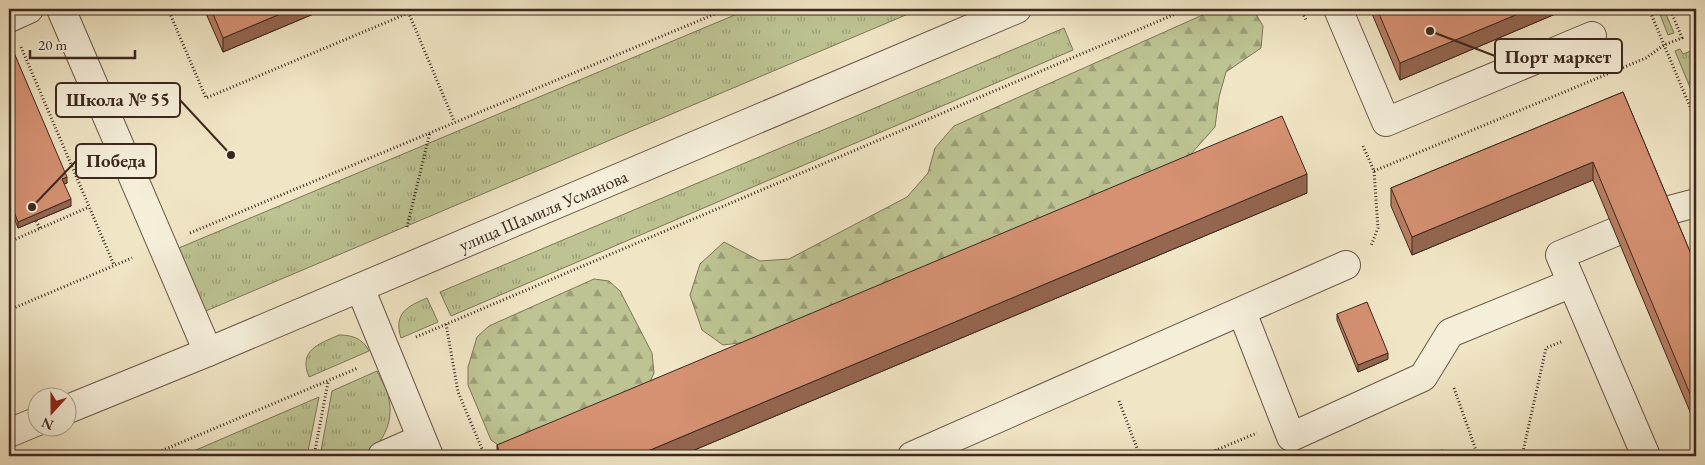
<svg xmlns="http://www.w3.org/2000/svg" width="1705" height="465" font-family="'EB Garamond',serif">
<style>
.grass{fill:url(#grass-tufts);stroke:#7d7658}
.forest{fill:url(#forest-firs);stroke:#7d7658}
.lines{fill:none;stroke-linecap:round;stroke-linejoin:round}
.minor-casing{stroke:#6a5748;stroke-width:30}
.path{stroke:#3d281f;stroke-width:3;stroke-dasharray:1 2.5;stroke-linecap:butt}
.minor{stroke:#f5eed9;stroke-width:28}
.wall{fill:#b77d62;stroke:#3d281f}
.shaded-wall{fill:#956650;stroke:#3d281f}
.building{fill:#d59172;stroke:#3d281f}
.labels{text-anchor:middle;dominant-baseline:central;stroke-width:4;stroke-linejoin:round;paint-order:stroke}
.street-label{font-size:18px;fill:#3d281f;stroke:#f5eed9}
.leader{fill:none;stroke:#3d281f;stroke-width:2}
.callout-dot{fill:#3d281f;stroke:#f5eed9;stroke-width:2}
.callout{fill:#f5eed9;stroke:#3d281f;stroke-width:2}
.callout-label{font-size:19px;text-anchor:middle;font-weight:bold;fill:#3d281f}
</style>
<defs>
<pattern id="grass-tufts" width="24" height="20" patternUnits="userSpaceOnUse" patternTransform="scale(1.25)"><rect width="24" height="20" fill="#bdc392"/><path d="M3 7l-1-3M5 7V3M7 7l1-3M15 17l-1-3M17 17v-4M19 17l1-3" fill="none" stroke="#9b9e77"/></pattern>
<pattern id="forest-firs" width="22" height="20" patternUnits="userSpaceOnUse" patternTransform="scale(1.25)"><rect width="22" height="20" fill="#bdc392"/><path d="M5 1l3.5 6h-7zM16 11l3.5 6h-7z" fill="#9b9e77"/></pattern>
</defs>
<rect width="100%" height="100%" fill="#f0e5c5"/>
<filter id="stains"><feTurbulence type="fractalNoise" baseFrequency=".004" numOctaves="4"/><feColorMatrix values="0 0 0 0 .2 0 0 0 0 .09 0 0 0 0 .02 0 0 0 .5 -.17"/></filter>
<radialGradient id="worn" r=".72"><stop offset=".6" stop-color="#630" stop-opacity="0"/><stop offset="1" stop-color="#630" stop-opacity=".3"/></radialGradient>
<path class="grass" d="M 749,9 L 920,9 L 201,313 L 174,250 Z
M 1658,9 L 1664,9 L 1674,33 L 1668,35 Z
M 1064,28 L 1073,50 L 451,316 L 440,292 Z
M 1680,49 L 1683,54 L 1696,49 L 1696,102 L 1675,51 Z
M 427,298 L 438,322 L 401,338 C 393,313 408,306 427,298 Z
M 339,335 C 353,335 363,339 369,351 L 309,377 C 298,350 319,344 339,335 Z
M 377,371 C 381,380 388,390 389,400 C 394,422 382,449 359,456 C 348,459 332,456 320,456 L 332,391 Z
M 319,397 L 307,456 L 182,456 Z"/>
<path class="forest" d="M 1216,9 L 1253,9 L 1263,26 L 1261,48 L 1226,72 L 1219,97 L 1215,127 L 1190,155 L 748,342 L 723,345 L 702,330 L 690,295 L 700,264 L 724,242 L 760,261 L 789,259 L 907,197 L 928,173 L 935,148 L 954,126 Z
M 594,279 L 609,281 L 620,291 L 652,353 L 654,373 L 646,391 L 501,447 L 491,440 L 468,385 L 468,367 L 477,337 L 489,326 Z"/>
<g class="lines">
<defs>
<g id="minor">
<path d="M 61,9 L 208,352"/>
<path d="M 1338,9 L 1386,122 L 1592,36"/>
<path d="M 9,18 L 29,9"/>
<path d="M 1666,211 L 1696,203"/>
<path d="M 1615,232 L 1560,255 L 1646,456"/>
<path d="M 360,288 L 429,456"/>
<path d="M 1242,312 L 1291,437 L 1423,377 L 1450,333 L 1572,283"/>
<path id="s1" d="M 68,409 L 208,352 L 1017,9"/>
<path d="M 9,433 L 38,421"/>
<path d="M 382,456 L 421,439"/>
<path d="M 912,456 L 1346,265"/>
</g>
</defs>
<use href="#minor" class="minor-casing"/>
<path class="path" d="M 168,9 L 206,98 L 418,9
M 407,9 L 454,121
M 1301,9 L 1306,20
M 1649,9 L 1696,121
M 21,47 L 114,265
M 1363,146 L 1374,171 L 1378,228 L 1371,246
M 1374,171 L 1646,58 L 1664,45 L 1682,38 L 1670,9
M 36,221 L 40,228
M 407,227 L 430,132
M 190,233 L 727,9
M 9,242 L 89,207
M 9,310 L 132,258
M 446,324 L 458,392 L 485,456
M 416,337 L 1187,9
M 1454,388 L 1478,456
M 1119,401 L 1140,456
M 1216,450 L 1219,456
M 149,456 L 358,368
M 314,456 L 328,382
M 1202,456 L 1257,433
M 1421,456 L 1442,451 L 1465,456
M 1522,456 L 1546,348 L 1563,341"/>
<use href="#minor" class="minor"/>
</g>
<path class="wall" d="M 204,9 L 323,9 L 323,10 L 223,52 Z
M 1370,9 L 1560,9 L 1560,12 L 1400,80 Z
M 9,41 L 67,183 L 64,184 L 71,206 L 18,228 L 10,207 L 9,208 Z
M 1623,92 L 1696,266 L 1696,426 L 1593,180 L 1412,255 L 1391,206 L 1391,188 Z
M 1307,193 L 680,456 L 497,456 L 497,445 Z
M 1337,314 L 1388,359 L 1358,372 L 1337,320 Z"/>
<path class="shaded-wall" d="M 292,9 L 323,9 L 323,10 L 223,52 L 223,38 Z
M 1530,9 L 1560,9 L 1560,12 L 1400,80 L 1400,63 Z
M 1593,162 L 1593,180 L 1412,255 L 1412,237 Z
M 1307,174 L 1307,193 L 680,456 L 636,456 Z
M 67,177 L 67,183 L 62,185 L 62,179 Z
M 71,199 L 71,206 L 18,228 L 18,222 Z
M 1388,353 L 1388,359 L 1358,372 L 1358,365 Z"/>
<path class="building" d="M 211,9 L 292,9 L 223,38 Z
M 1377,9 L 1530,9 L 1400,63 Z
M 9,41 L 67,177 L 62,179 L 71,199 L 18,222 L 10,201 L 9,201 Z
M 1623,92 L 1696,266 L 1696,408 L 1593,162 L 1412,237 L 1391,188 Z
M 1282,116 L 1307,174 L 636,456 L 501,456 L 497,445 Z
M 1367,302 L 1388,353 L 1358,365 L 1337,314 Z"/>
<g class="labels">
<g class="street-label">
<text stroke="none"><textPath href="#s1" startOffset="515">улица Шамиля Усманова</textPath></text>
</g>
</g>
<path class="leader" d="M1430 31L1495 56M231 155L180 100M32 207L76 161"/>
<g class="callout-dot">
<circle cx="1430" cy="31" r="5"/>
<circle cx="231" cy="155" r="5"/>
<circle cx="32" cy="207" r="5"/>
</g>
<g class="callout">
<rect x="1495" y="39" width="127" height="34" rx="5"/>
<rect x="56" y="83" width="124" height="34" rx="5"/>
<rect x="76" y="144" width="80" height="34" rx="5"/>
</g>
<g class="callout-label">
<text x="1558" y="63">Порт маркет</text>
<text x="118" y="106">Школа № 55</text>
<text x="116" y="167">Победа</text>
</g>
<rect width="1705" height="465" fill="none" stroke="#f0e5c5" stroke-width="30"/>
<rect x="10" y="10" width="1685" height="445" fill="none" stroke="#3d281f" stroke-width="2.5"/>
<rect x="15" y="15" width="1675" height="435" fill="none" stroke="#3d281f"/>
<g transform="translate(52 412) rotate(201)"><circle r="24" fill="#f5eed9" stroke="#ab9f8f"/>
<path d="M0-4L9 19L0 12L-9 19Z" fill="#8f2418"/>
<text y="-8" font-size="14" font-weight="bold" text-anchor="middle" fill="#3d281f">N</text>
</g>
<path d="M30 50v8h105v-8" fill="none" stroke="#3d281f" stroke-width="2.5"/>
<text x="38" y="50" font-size="15" fill="#3d281f" stroke="#f5eed9" stroke-width="4" paint-order="stroke">20 m</text>
<rect width="100%" height="100%" filter="url(#stains)"/>
<rect width="100%" height="100%" fill="url(#worn)"/>
</svg>
